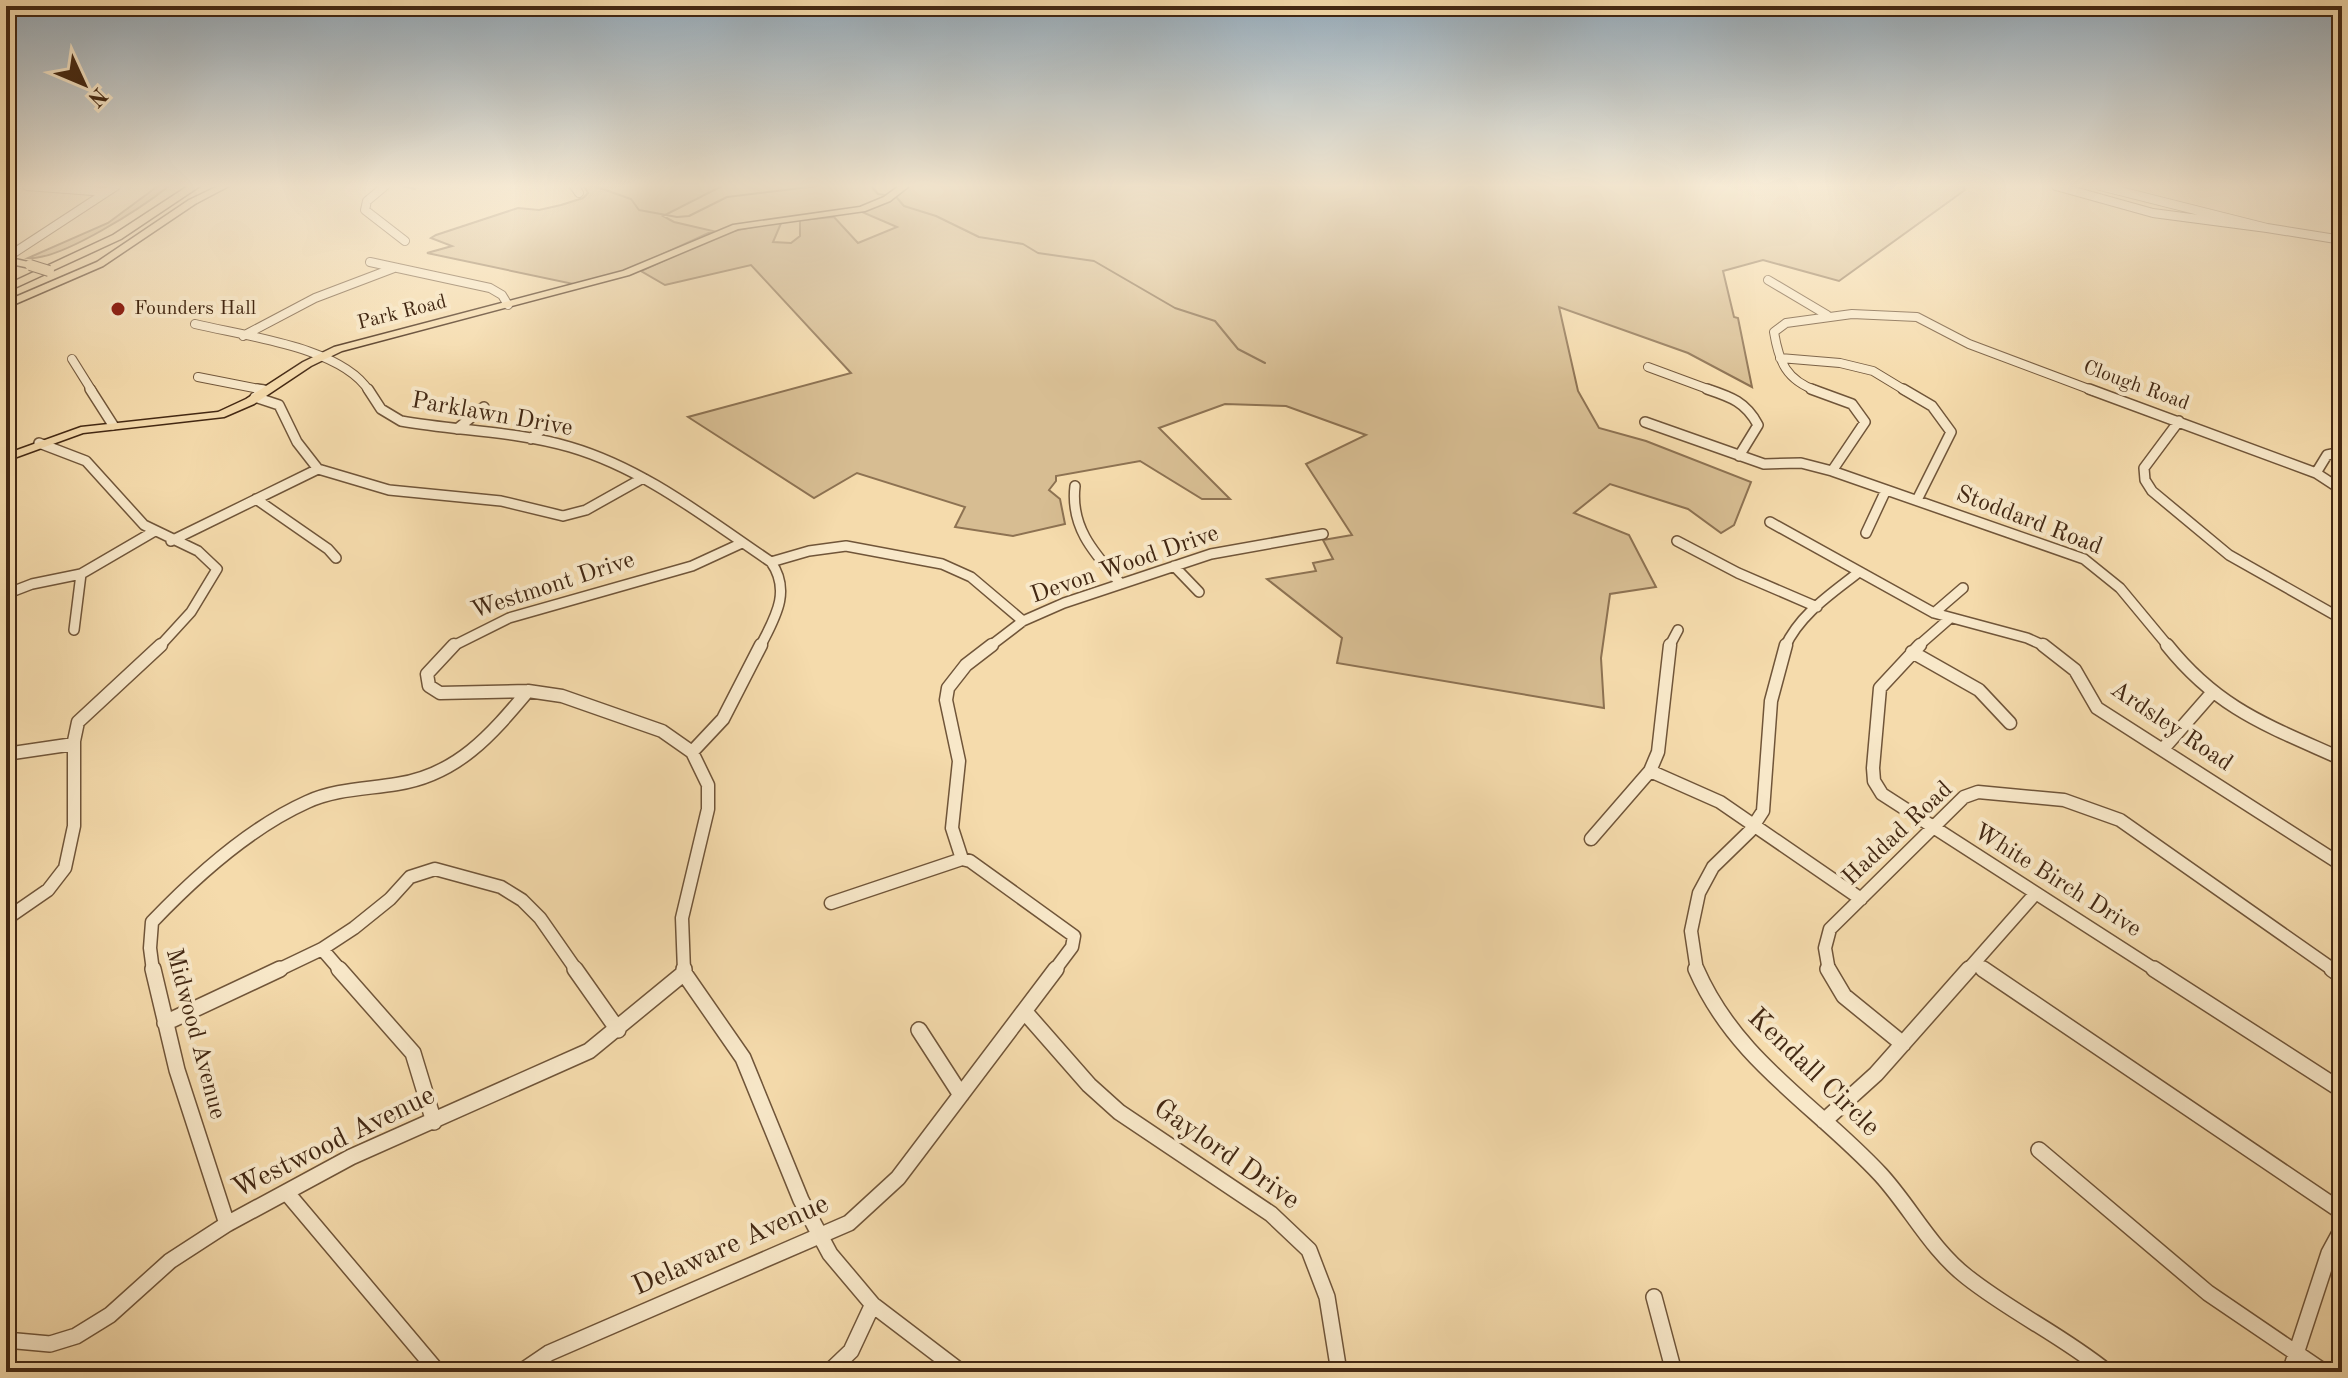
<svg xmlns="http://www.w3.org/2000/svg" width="2348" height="1378" font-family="'Old Standard TT',serif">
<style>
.green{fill:#d7bd92;stroke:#8d7252;stroke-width:2}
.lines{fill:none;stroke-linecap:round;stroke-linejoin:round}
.stream{stroke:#896f50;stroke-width:2}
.minor-far3-casing{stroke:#705539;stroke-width:10}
.minor-far2-casing{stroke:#705539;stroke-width:12}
.minor-far1-casing{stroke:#705539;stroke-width:15}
.minor-casing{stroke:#705539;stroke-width:18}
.major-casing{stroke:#432813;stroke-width:3}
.highway-casing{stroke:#432813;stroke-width:3}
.minor-far3{stroke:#f8e8c9;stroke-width:8}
.minor-far2{stroke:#f8e8c9;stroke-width:9}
.minor-far1{stroke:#f8e8c9;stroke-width:12}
.minor{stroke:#f8e8c9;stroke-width:15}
.major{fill:#f5dbac;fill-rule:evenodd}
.highway{fill:#f5dbac;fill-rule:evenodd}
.major-bridge-casing{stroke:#432813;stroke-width:12;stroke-linecap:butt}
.major-bridge{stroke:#f5dbac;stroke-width:10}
.poi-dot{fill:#8f2418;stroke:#f8e8c9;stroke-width:3}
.labels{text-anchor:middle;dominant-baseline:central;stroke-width:8;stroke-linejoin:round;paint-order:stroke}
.far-poi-label{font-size:20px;fill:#432813;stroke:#f8e8c9;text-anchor:start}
.far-street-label{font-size:20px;fill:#432813;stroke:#f8e8c9}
.street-label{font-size:24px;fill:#432813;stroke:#f8e8c9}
.near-street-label{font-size:28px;fill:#432813;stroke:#f8e8c9}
</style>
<rect width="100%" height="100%" fill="#f5dbac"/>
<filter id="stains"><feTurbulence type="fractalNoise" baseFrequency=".0025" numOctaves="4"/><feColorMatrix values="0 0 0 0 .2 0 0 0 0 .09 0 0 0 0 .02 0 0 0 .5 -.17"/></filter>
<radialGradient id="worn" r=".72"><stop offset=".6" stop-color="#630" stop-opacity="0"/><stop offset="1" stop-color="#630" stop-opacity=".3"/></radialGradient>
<path class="green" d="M 158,186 L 169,186 C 143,207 60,261 28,258 L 108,223 Z
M 584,186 L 722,186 L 663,216 L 674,222 L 713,231 L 626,271 L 578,285 L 427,253 L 452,246 L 431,238 L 436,235 L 518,208 L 539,210 L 561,205 L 583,198 L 588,193 Z
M 906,186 L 1963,186 L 1965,190 L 1839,281 L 1763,260 L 1723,271 L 1734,317 L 1738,318 L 1752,387 L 1688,353 L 1559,307 L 1578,391 L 1599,428 L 1646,441 L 1751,482 L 1734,525 L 1721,533 L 1688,509 L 1610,484 L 1574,513 L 1629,535 L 1656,587 L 1610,594 L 1601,658 L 1604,708 L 1337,663 L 1342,638 L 1267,579 L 1316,571 L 1313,563 L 1333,559 L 1323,540 L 1352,535 L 1306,464 L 1366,435 L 1286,406 L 1225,404 L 1159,428 L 1230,499 L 1202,499 L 1140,461 L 1056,476 L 1056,481 L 1049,490 L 1060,499 L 1065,524 L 1013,536 L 955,527 L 965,507 L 857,473 L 814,498 L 688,417 L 851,373 L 751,265 L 665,285 L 641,271 L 724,233 L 782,221 L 773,242 L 791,243 L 800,236 L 800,220 L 834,217 L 858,243 L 897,227 L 862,212 L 885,202 Z"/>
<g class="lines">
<path class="stream" d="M 402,186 L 415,189
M 594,186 L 631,199 L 639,210 L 677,217 L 689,216 L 727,197 L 818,186
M 871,186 L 878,194 L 885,195
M 897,198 L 904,206 L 936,216 L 979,237 L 1023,244 L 1038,253 L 1094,261 L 1175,308 L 1215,321 L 1238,349 L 1265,363"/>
<defs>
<path id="minor-far3" d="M 27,186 L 106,192
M 385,186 L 367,201 L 365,210 L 405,241
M 574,186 L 579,193
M 2056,186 L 2153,213 L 2267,228 L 2100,186
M 2340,186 L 2342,196
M 2267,228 L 2342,240
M 6,258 L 116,186
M 370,262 L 490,288 L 502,295 L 508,305
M 1768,280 L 1827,315
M 195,324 C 244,336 342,347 369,391
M 243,336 L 315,298 L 394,268
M 1780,358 L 1840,363 L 1873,371 L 1906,391
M 72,359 L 92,391
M 1648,367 L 1713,391
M 198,377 L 264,390
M 1817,391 C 1786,380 1779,362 1774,332 L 1786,323 L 1852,314 L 1917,317 L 1969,344 L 2094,391"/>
<path id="minor-far2" d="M 90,389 L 113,425
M 257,389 L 264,390
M 368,389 L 381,409 L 401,421 C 457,431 515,431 570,447 C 645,469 707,519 771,562 C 792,592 774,619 760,647
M 1707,389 C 1731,397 1746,402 1758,425 L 1739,456
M 1811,389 L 1852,404 L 1865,422 L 1832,471
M 1903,389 L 1932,406 L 1951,432 L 1917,500
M 2089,389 L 2316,473 L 2342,490
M 255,397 L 279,405 L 297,442 L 318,469 L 389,490 L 501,501 L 563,516 L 586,510 L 643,478
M 2179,421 L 2144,468 L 2145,480 L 2152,491 L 2229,555 L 2342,619
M 1645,422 L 1764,464 L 1801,463 L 1832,471 L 2084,559 L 2120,588 L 2169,647
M 457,429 L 484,407
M 531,439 L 548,424
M 39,443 L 86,461 L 144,525 L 198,551 L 217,569 L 191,612 L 159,647
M 6,467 L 6,497
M 2316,473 L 2327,455 L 2342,452
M 1075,486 C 1070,528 1095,554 1121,584
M 256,499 L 328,549 L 336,558
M 1770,522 L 1934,613 L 2027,638 L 2047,647
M 1866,533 L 1886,490
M 171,541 L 318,469
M 1677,541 L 1738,573 L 1817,607
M 771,562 L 809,551 L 846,546 L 942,564 L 971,577 L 1023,621
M 1174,566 L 1199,592
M 6,594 L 32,584 L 81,574 L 153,532
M 1934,613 L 1963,588
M 74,630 L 81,574
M 451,647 L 509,618 L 692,566 L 742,543
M 989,647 L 1023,621 L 1064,603 L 1211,554 L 1323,534
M 1669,647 L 1678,630
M 1785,647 C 1800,614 1831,594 1859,572
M 1917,647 L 1949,619"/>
<path id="minor-far1" d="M 454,645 L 427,674 L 429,686 L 440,693 L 528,691 L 562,696 L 662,731 L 692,752 L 708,785 L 708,809 L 682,918 L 684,971
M 1920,645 L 1880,688 L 1873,768 L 1874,781 L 1882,794 L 2157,971
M 2043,645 L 2075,670 L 2097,708 L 2342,865
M 2167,645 C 2219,710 2269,726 2342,759
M 1912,652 L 1979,690 L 2010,723
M 2163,749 L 2212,693
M 692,752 L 723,719 L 761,645
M 6,754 L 74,744
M 1650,771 L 1720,802 L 1861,899
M 1591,839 L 1650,771 L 1658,752 L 1670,645
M 962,859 L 952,828 L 959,761 L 946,700 L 948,688 L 966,665 L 992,645
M 831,903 L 962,859 L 970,861 L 1074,936 L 1072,947 L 1054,971
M 6,919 L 48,890 L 65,868 L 74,826 L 74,741 L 78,722 L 161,645
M 322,949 L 341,971
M 1974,963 L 1986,971
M 153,971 L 150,948 L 152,922 C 195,877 249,828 307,802 C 335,789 367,789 397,784 C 457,775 491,735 528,691
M 276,971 L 322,949 L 354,928 L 390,899 L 410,877 L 435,869 L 501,887 L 522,900 L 540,918 L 577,971
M 1697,971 L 1691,931 L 1699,893 L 1713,867 L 1750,831 L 1763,811 L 1771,701 L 1786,645
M 1829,971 L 1825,948 L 1830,929 L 1964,797 L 1978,792 L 2064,800 L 2120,820 L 2335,971
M 1967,971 L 2035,894"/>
<path id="minor" d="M 153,969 L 177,1070 L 227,1224
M 339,969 L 413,1053 L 434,1122
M 575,969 L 618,1030
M 684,969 L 684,973
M 1696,969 C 1736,1061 1815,1104 1881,1175 C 1911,1208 1931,1249 1967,1277 C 2011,1312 2063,1336 2107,1372
M 1828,969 L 1844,996 L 1903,1044
M 1983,969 L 2342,1212
M 2154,969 L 2342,1090
M 2332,969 L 2342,976
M 684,973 L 743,1058 L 801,1200 L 830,1254 L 873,1305 L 961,1372
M 1025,1012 L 1089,1085 L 1119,1112 L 1271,1214 L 1309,1250 L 1327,1297 L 1339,1372
M 165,1023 L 280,969
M 919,1030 L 961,1095
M 1824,1121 L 1876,1074 L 1969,969
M 2039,1150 L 2208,1293 L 2324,1372
M 287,1193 L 438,1372
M 1654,1297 L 1674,1372
M 6,1340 L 50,1344 L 76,1336 L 110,1315 L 170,1261 L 227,1224 L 351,1157 L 589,1051 L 684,973
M 521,1372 L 549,1353 L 849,1223 L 898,1178 L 1056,969
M 829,1372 L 851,1351 L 872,1306
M 2290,1372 L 2329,1253 L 2342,1229"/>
<path id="major" d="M 218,186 L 229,186 L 195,204 L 103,266 L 6,308 L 6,301 L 97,262 L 189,200 Z
M 899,186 L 909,186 L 890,201 L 865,211 L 738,229 L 629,275 L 342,351 L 311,366 L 254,404 L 224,417 L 83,433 L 6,461 L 6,454 L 81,427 L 218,412 L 246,399 L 303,362 L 334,347 L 623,271 L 733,225 L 860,207 L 884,197 Z
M 6,257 L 33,263 L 35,265 L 30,268 L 6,263 Z"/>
<path id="highway" d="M 188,186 L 200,186 L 121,239 L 6,292 L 6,285 L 113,235 Z"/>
</defs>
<use href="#minor-far3" class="minor-far3-casing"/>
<use href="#minor-far2" class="minor-far2-casing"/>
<use href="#minor-far1" class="minor-far1-casing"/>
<use href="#minor" class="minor-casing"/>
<use href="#major" class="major-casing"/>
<use href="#highway" class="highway-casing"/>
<use href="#minor-far3" class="minor-far3"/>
<use href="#minor-far2" class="minor-far2"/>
<use href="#minor-far1" class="minor-far1"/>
<use href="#minor" class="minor"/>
<use href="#major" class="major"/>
<use href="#highway" class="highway"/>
<defs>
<path id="major-bridge" d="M 30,265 L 49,271"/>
</defs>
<use href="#major-bridge" class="major-bridge-casing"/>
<use href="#major-bridge" class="major-bridge"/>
</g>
<linearGradient id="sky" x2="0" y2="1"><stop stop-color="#95abbb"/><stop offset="0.49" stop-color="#faefda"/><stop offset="1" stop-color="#faefda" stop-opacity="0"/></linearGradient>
<rect width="2348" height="379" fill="url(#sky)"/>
<circle class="poi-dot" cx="118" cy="309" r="8"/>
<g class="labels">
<g class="far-poi-label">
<text x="134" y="309">Founders Hall</text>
</g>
<g class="far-street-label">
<text transform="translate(402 313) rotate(-14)">Park Road</text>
<text transform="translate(2136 386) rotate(20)">Clough Road</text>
</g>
<g class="street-label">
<text transform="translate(492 415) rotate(10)">Parklawn Drive</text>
<text transform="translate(2029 521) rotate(21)">Stoddard Road</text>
<text transform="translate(1125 565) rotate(-19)">Devon Wood Drive</text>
<text transform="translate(553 586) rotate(-18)">Westmont Drive</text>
<text transform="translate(2171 727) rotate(34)">Ardsley Road</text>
<text transform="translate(1898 834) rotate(-43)">Haddad Road</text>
<text transform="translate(2057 881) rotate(32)">White Birch Drive</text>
<text transform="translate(195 1034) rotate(75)">Midwood Avenue</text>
</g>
<g class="near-street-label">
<text transform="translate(1813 1073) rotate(44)">Kendall Circle</text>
<text transform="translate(334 1143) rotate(-26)">Westwood Avenue</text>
<text transform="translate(1226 1155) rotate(35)">Gaylord Drive</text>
<text transform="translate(731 1246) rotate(-24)">Delaware Avenue</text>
</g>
</g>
<rect width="2348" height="1378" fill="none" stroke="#f5dbac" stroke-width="32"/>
<rect x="8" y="8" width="2332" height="1362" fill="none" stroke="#432813" stroke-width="4"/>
<rect x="16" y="16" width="2316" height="1346" fill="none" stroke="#432813" stroke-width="2"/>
<g transform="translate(84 84) rotate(134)" stroke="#f8e8c9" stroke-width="6" paint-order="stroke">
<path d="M0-6L14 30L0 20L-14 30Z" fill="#432813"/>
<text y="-12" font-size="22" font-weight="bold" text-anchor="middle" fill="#432813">N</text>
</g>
<rect width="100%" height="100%" filter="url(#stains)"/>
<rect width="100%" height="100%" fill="url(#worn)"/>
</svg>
